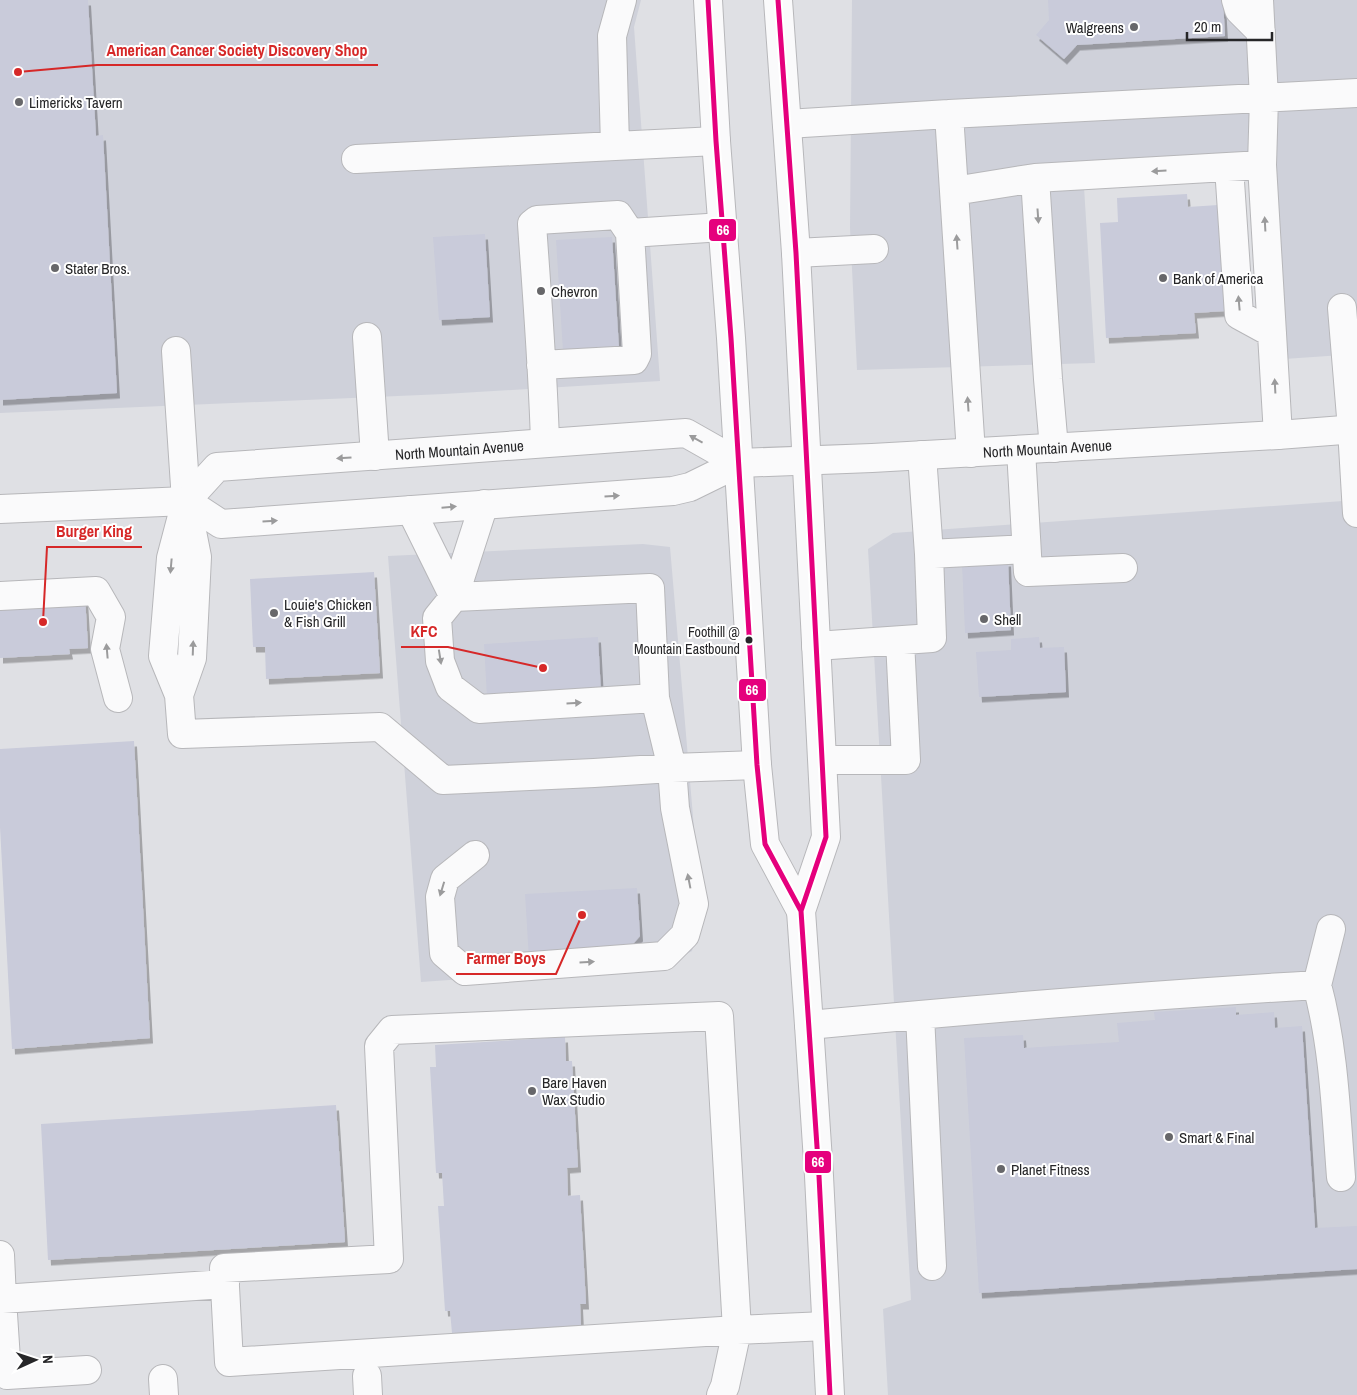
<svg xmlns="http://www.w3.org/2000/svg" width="1357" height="1395" font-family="'Archivo Narrow',sans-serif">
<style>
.built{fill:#cfd1da}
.building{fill:#c9cbda;filter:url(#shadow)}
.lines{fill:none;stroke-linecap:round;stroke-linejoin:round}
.minor-casing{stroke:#b7b7ba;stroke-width:30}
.major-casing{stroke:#b7b7ba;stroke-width:30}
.minor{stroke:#fafafb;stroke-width:28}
.major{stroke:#fafafb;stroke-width:28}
.bus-1-casing{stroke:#fff;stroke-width:9}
.bus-1{stroke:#e5007d;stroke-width:5}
.oneway{fill:#9b9b9c}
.poi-dot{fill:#67676a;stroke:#fff;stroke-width:2}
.bus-dot{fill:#262628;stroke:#fff;stroke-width:2}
.labels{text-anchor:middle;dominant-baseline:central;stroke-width:4;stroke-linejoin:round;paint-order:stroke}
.bus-label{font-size:14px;fill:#262628;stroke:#fff;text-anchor:end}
.poi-label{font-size:15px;fill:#262628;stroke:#fff;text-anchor:start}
.street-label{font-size:15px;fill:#262628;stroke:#fff}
.leader{fill:none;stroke:#d62828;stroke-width:2}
.callout-dot{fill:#d62828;stroke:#fff;stroke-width:2}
.callout-label{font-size:16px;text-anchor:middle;font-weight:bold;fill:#d62828;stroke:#fff;stroke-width:4;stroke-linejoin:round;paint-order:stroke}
.line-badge{stroke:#fff;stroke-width:2}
.badge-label{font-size:14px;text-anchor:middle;font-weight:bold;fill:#fff}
</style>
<defs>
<filter id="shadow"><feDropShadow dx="3" dy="5.5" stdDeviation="0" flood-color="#0004"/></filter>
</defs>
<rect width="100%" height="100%" fill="#dfe0e4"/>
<path class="built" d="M 0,0 L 641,0 L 634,27 L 660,381 L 444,394 L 0,413 Z
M 852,0 L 1357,0 L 1357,354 L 1284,359 L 1274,178 L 1084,187 L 1095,363 L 857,370 L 850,228 Z
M 1357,500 L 1357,1395 L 888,1395 L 883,1309 L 911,1300 L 868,549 L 893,533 Z
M 643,544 L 670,547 L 701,910 L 692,951 L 667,965 L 421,982 L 388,556 Z"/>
<path class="building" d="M 0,0 L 88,0 L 96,136 L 103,135 L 117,393 L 0,400 Z
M 1048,0 L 1223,0 L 1225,36 L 1077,45 L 1064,59 L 1036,35 L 1049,20 Z
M 1187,194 L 1188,207 L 1218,205 L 1225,311 L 1194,313 L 1196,333 L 1106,338 L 1100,223 L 1118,222 L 1117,198 Z
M 485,234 L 490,317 L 439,320 L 433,237 Z
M 612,237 L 619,348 L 563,351 L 556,240 Z
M 1008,561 L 1011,630 L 965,633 L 962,563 Z
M 374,572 L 380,673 L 266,679 L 265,647 L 253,647 L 250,579 Z
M 0,596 L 85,596 L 88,648 L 69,649 L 70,654 L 0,658 Z
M 598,637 L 601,693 L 487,698 L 484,644 Z
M 1039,637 L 1040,648 L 1064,647 L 1066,692 L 979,697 L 976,652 L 1011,650 L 1011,639 Z
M 134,741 L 150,1038 L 12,1049 L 0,827 L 0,749 Z
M 637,888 L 640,936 L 627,951 L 529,959 L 525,894 Z
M 1236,1007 L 1236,1015 L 1274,1012 L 1275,1028 L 1302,1026 L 1315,1228 L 1357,1226 L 1357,1269 L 979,1293 L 964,1038 L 1023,1035 L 1024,1048 L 1119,1042 L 1117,1023 L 1155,1020 L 1154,1012 Z
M 565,1037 L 566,1061 L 572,1061 L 578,1167 L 567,1168 L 568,1196 L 580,1195 L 586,1304 L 580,1304 L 581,1325 L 452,1333 L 450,1311 L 445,1311 L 438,1206 L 444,1206 L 442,1173 L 436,1173 L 430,1067 L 436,1067 L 435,1045 Z
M 336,1105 L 345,1242 L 48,1260 L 41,1124 Z"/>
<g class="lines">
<defs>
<path id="minor" d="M 622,0 L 612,36 L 615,146 L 716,141
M 1236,0 L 1239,10 L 1261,32
M 1259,0 L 1264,98 L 1262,165
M 787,124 L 949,114
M 356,159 L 615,146
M 1229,167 L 1239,315 L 1272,333
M 954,191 L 1035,178
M 630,233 L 723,227
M 796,253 L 874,249
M 1342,308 L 1352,429 L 1357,513
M 367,337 L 375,456
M 176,351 L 186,501 L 197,557 L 192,658 L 179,695
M 541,365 L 634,360 L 637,354 L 630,233 L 618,215 L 537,220 L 532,224 C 537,297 543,370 545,443
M 1054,448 L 1048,379 L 1035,178 L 1262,165 L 1278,435
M 1021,450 L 1028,572 L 1123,568
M 971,453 L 949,114 L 1357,93
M 922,455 L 929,554 L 1026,549
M 186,501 L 171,558 L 163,656 L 179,695 L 182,734 L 380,727 L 443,780 L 594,773 L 672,768 L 757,765
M 484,504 L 454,597 L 437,618 L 440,661 L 450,687 L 479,709 L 655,698
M 411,510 L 454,597
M 0,596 L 96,591 L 111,617 L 105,649 L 118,698
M 454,597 L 650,588 L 655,698 L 672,768 L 675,808 L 694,904 L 685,935 L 664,956 L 465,971 L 444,953 L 440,897 L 445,879 L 475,855
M 816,646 L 932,638 L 929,554
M 823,760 L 906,760 L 900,641
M 1317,985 C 1334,1048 1336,1113 1341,1177
M 920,1015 L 932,1266
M 809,1025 C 978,1009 1148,995 1317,985 L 1331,929
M 0,1255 L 2,1299 L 225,1284
M 2,1299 L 7,1375 L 87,1370
M 367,1376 L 368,1395
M 163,1379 L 164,1395
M 721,1395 L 725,1386 L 737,1330 L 719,1016 L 392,1030 L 379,1046 L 389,1259 L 224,1268 L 229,1362 L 737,1330 L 826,1326"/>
<g id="major">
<path d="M 708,0 L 716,141 L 731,338 L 757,765 L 765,844 L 801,911"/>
<path d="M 778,0 L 796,253 L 826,837 L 801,911 L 809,1025 L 819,1176 L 830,1395"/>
<path id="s1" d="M 186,501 L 217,467 L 686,433 L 739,463"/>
<path id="s2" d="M 0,509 L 186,501 L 221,524 L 673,491 L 690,487 L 739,463 L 872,458 L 1278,435 L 1357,429"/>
</g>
</defs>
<use href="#minor" class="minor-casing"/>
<use href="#major" class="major-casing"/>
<use href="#minor" class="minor"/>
<use href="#major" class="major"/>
<defs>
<path id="bus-1" d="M 708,0 L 716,141 L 731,338 L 757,765 L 765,844 L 801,911
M 778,0 L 796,253 L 826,837 L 801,911 L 819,1176 L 830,1395"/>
</defs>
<use href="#bus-1" class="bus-1-casing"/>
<use href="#bus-1" class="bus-1"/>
</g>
<defs><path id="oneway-solid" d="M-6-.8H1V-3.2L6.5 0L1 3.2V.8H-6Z" transform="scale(1.25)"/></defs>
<g class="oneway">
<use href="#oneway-solid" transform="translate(1159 171) rotate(177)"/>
<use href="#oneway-solid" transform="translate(1038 216) rotate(86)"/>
<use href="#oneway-solid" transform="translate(1265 224) rotate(-93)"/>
<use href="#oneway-solid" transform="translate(957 242) rotate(-94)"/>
<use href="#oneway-solid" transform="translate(1239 303) rotate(-95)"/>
<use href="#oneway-solid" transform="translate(1275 386) rotate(-93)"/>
<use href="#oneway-solid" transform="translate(968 404) rotate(-94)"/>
<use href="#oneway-solid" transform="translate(696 439) rotate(-151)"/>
<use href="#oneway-solid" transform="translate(344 458) rotate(176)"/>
<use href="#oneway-solid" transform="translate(612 496) rotate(-4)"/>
<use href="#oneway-solid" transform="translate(449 507) rotate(-5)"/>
<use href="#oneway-solid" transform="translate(270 521) rotate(-4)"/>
<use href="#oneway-solid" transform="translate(171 566) rotate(95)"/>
<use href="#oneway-solid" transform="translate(193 648) rotate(-88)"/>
<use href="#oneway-solid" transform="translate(107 651) rotate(-95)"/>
<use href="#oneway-solid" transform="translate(440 657) rotate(81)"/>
<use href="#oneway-solid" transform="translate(574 703) rotate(-3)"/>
<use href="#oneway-solid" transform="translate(689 881) rotate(-101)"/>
<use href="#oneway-solid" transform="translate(442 889) rotate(107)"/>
<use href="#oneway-solid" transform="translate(587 962) rotate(-4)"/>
</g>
<g class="poi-dot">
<circle cx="1134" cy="27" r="5"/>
<circle cx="19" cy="102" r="5"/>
<circle cx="55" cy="268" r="5"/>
<circle cx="1163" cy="278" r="5"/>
<circle cx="541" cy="291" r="5"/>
<circle cx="274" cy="613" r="5"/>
<circle cx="984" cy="619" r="5"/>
<circle cx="532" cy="1091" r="5"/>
<circle cx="1169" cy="1137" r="5"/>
<circle cx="1001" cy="1169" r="5"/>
</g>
<circle class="bus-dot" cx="749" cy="640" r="4.5"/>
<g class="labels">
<g class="bus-label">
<text x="740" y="632">Foothill @<tspan x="740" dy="17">Mountain Eastbound</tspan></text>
</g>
<g class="poi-label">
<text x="1124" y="27" text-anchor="end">Walgreens</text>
<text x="29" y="102">Limericks Tavern</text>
<text x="65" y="268">Stater Bros.</text>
<text x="1173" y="278">Bank of America</text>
<text x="551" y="291">Chevron</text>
<text x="284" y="604">Louie's Chicken<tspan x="284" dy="17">&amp; Fish Grill</tspan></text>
<text x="994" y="619">Shell</text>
<text x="542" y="1082">Bare Haven<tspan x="542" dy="17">Wax Studio</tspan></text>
<text x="1179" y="1137">Smart &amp; Final</text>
<text x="1011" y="1169">Planet Fitness</text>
</g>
<g class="street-label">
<text stroke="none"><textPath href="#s2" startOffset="1062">North Mountain Avenue</textPath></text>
<text stroke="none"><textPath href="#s1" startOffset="289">North Mountain Avenue</textPath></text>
</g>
</g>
<path class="leader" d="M18 72L97 65H378M43 622L47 547H142M543 668L448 647H401M582 915L556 974H456"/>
<g class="callout-dot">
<circle cx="18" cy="72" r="5"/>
<circle cx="43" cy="622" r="5"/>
<circle cx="543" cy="668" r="5"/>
<circle cx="582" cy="915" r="5"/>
</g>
<g class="callout-label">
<text x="237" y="56">American Cancer Society Discovery Shop</text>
<text x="94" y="537">Burger King</text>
<text x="424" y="637">KFC</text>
<text x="506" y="964">Farmer Boys</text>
</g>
<g class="line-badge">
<rect x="708" y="218" width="29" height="24" rx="5" fill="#e5007d"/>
<rect x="738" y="678" width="29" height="24" rx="5" fill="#e5007d"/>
<rect x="804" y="1150" width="28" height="24" rx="5" fill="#e5007d"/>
</g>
<g class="badge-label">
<text x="723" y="235">66</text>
<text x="752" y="695">66</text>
<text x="818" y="1167">66</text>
</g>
<g transform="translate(35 1360) rotate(87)" stroke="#ffffff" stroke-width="4" paint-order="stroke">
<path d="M0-4L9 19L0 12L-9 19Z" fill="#262628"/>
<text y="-8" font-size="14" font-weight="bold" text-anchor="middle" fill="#262628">N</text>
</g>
<path d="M1187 32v8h85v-8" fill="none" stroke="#262628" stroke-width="2.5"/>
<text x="1194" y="32" font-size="15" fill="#262628" stroke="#ffffff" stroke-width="4" paint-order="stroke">20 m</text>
</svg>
